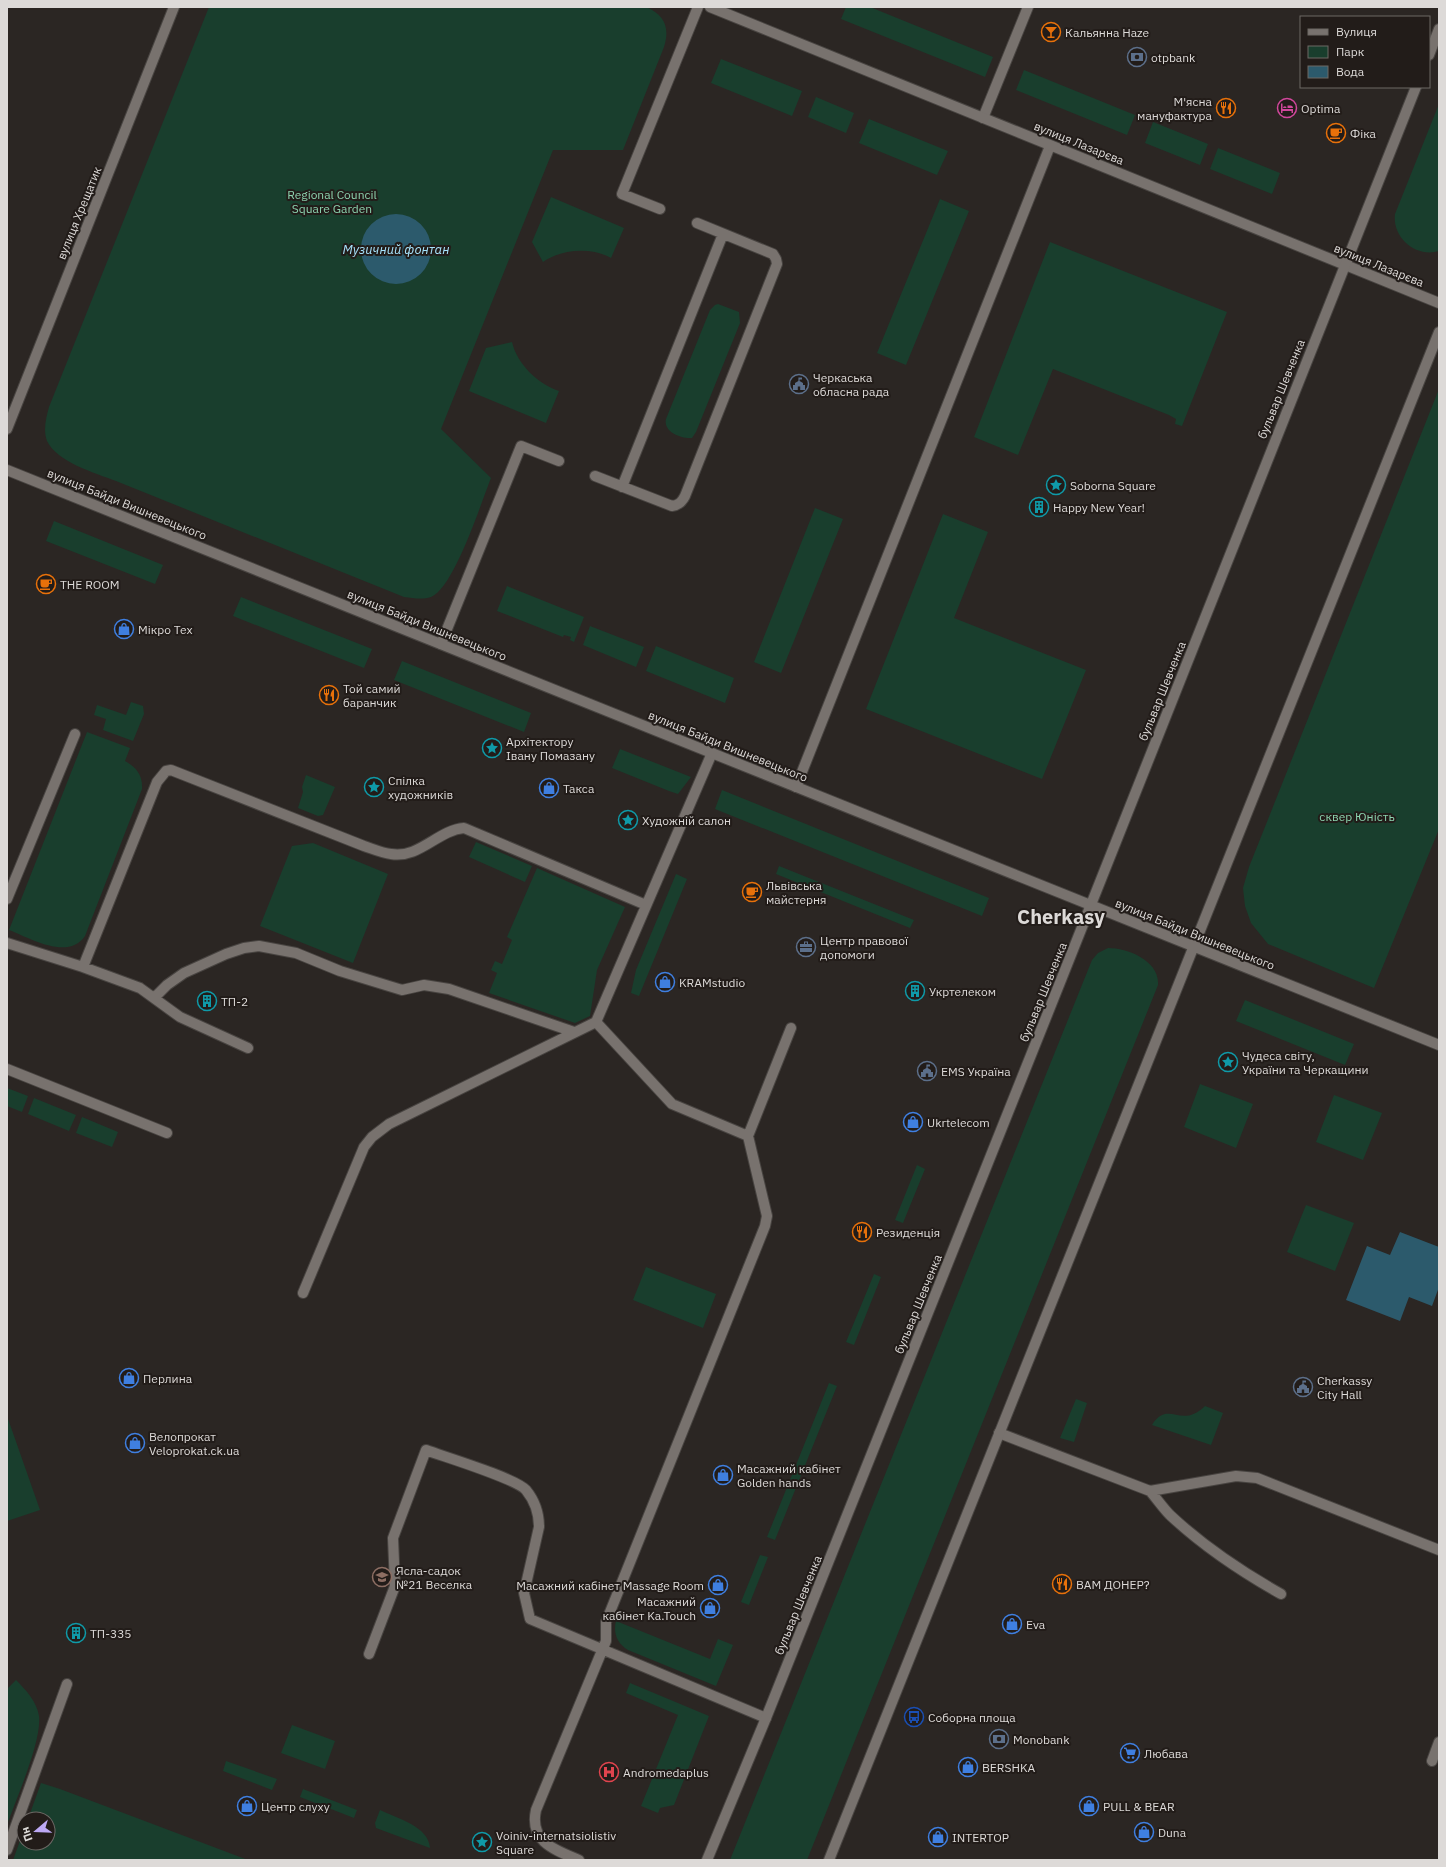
<svg xmlns="http://www.w3.org/2000/svg" width="1446" height="1867" font-family="'IBM Plex Sans',sans-serif">
<style>
.green{fill:#193e2d}
.water{fill:#2c5a6c}
.lines{fill:none;stroke-linecap:round;stroke-linejoin:round}
.lane-casing{stroke:#484441;stroke-width:12}
.street-casing{stroke:#484441;stroke-width:12}
.secondary-casing{stroke:#484441;stroke-width:12}
.lane{stroke:#78726e;stroke-width:10}
.street{stroke:#78726e;stroke-width:10}
.secondary{stroke:#78726e;stroke-width:10}
.labels{text-anchor:middle;dominant-baseline:central;stroke-width:4;stroke-linejoin:round;paint-order:stroke}
.poi-label{font-size:12px;fill:#dddad8;stroke:#221c19;text-anchor:start}
.street-label{font-size:12px;fill:#dddad8;stroke:#221c19}
.park-label{font-size:12px;fill:#8cd3af;stroke:#221c19}
.water-label{font-size:13px;font-style:italic;fill:#a6e2fb;stroke:#221c19}
.town-label{font-size:20px;font-weight:bold;fill:#dddad8;stroke:#221c19}
</style>
<rect width="100%" height="100%" fill="#2b2623"/>
<path class="green" d="M 209,7 L 646,7 C 665,15 670,28 664,47 L 623,150 L 553,150 L 441,429 L 491,478 C 481,503 454,588 431,597 C 422,600 413,598 404,597 L 116,481 C 95,473 57,462 47,441 C 43,430 46,418 49,407 Z
M 846,7 L 870,7 L 993,57 L 985,77 L 841,19 Z
M 721,59 L 802,91 L 792,116 L 711,83 Z
M 1024,70 L 1135,115 L 1127,135 L 1016,90 Z
M 816,97 L 854,113 L 846,133 L 808,117 Z
M 1439,104 L 1439,251 C 1416,258 1392,238 1395,214 Z
M 869,119 L 948,151 L 937,175 L 859,143 Z
M 1153,122 L 1208,144 L 1200,165 L 1145,143 Z
M 1218,148 L 1280,173 L 1272,194 L 1210,169 Z
M 551,197 L 624,228 L 611,258 C 592,247 561,249 543,262 L 532,242 Z
M 940,199 L 969,211 L 906,365 L 877,353 Z
M 1050,242 L 1227,312 L 1182,426 L 1175,424 L 1176,419 L 1169,415 L 1053,369 L 1018,455 L 974,437 Z
M 718,304 L 739,312 L 740,323 L 696,432 L 692,438 C 681,439 663,432 666,419 L 710,310 L 715,305 Z
M 512,342 C 517,364 538,384 559,391 L 546,423 L 469,391 L 486,348 Z
M 1439,389 L 1439,829 L 1374,988 L 1268,944 L 1251,923 L 1245,906 L 1243,888 L 1249,867 Z
M 815,508 L 843,519 L 781,673 L 754,662 Z
M 943,514 L 988,532 L 954,618 L 1086,670 L 1042,779 L 866,709 Z
M 54,521 L 163,565 L 155,584 L 46,541 Z
M 507,586 L 584,617 L 574,642 L 570,640 L 571,637 L 564,635 L 563,637 L 497,611 Z
M 241,597 L 372,649 L 364,668 L 233,616 Z
M 590,626 L 644,647 L 636,667 L 583,645 Z
M 656,646 L 734,678 L 725,703 L 646,671 Z
M 402,661 L 531,713 L 524,732 L 394,680 Z
M 131,702 L 143,706 L 144,714 L 133,741 L 103,730 L 106,719 L 94,715 L 97,705 L 126,715 Z
M 87,732 L 130,748 L 125,761 C 136,767 143,775 142,789 L 85,936 C 68,961 30,938 9,930 Z
M 620,749 L 691,777 L 678,794 L 669,791 L 612,768 Z
M 306,775 L 335,787 L 323,815 L 318,816 L 298,808 L 303,792 L 302,787 Z
M 722,790 L 989,898 L 982,916 L 715,809 Z
M 476,842 L 532,866 L 525,882 L 469,857 Z
M 313,843 L 388,874 L 353,963 L 260,926 L 292,846 Z
M 779,866 L 914,920 L 910,928 L 776,874 Z
M 537,868 L 625,907 L 597,970 L 590,1016 L 575,1023 L 489,993 L 497,973 L 491,970 L 495,961 L 502,964 L 512,940 L 507,937 Z
M 676,874 L 687,879 L 639,996 L 631,993 L 636,970 Z
M 1108,948 C 1128,948 1160,961 1158,985 L 807,1860 L 730,1860 L 1092,960 L 1098,953 Z
M 1245,1000 L 1354,1044 L 1345,1065 L 1236,1021 Z
M 1200,1084 L 1253,1104 L 1236,1148 L 1184,1127 Z
M 7,1088 L 28,1096 L 22,1112 L 7,1106 Z
M 1334,1095 L 1382,1113 L 1363,1160 L 1316,1142 Z
M 34,1098 L 76,1115 L 69,1131 L 28,1114 Z
M 82,1117 L 118,1132 L 112,1147 L 76,1133 Z
M 917,1165 L 925,1169 L 903,1223 L 895,1220 Z
M 1306,1205 L 1354,1223 L 1335,1271 L 1287,1252 Z
M 646,1267 L 716,1294 L 703,1328 L 633,1300 Z
M 874,1274 L 881,1277 L 854,1345 L 846,1342 Z
M 829,1383 L 837,1386 L 775,1540 L 767,1537 Z
M 1076,1399 L 1087,1403 L 1074,1442 L 1060,1438 Z
M 1205,1406 L 1223,1413 L 1211,1445 L 1152,1425 C 1168,1399 1181,1430 1205,1406 Z
M 7,1416 L 40,1510 L 7,1521 Z
M 760,1555 L 768,1557 L 749,1605 L 741,1602 Z
M 616,1621 L 710,1659 L 718,1639 L 733,1645 L 716,1686 L 628,1650 C 617,1643 613,1633 616,1621 Z
M 16,1680 C 26,1690 37,1702 39,1716 C 42,1741 16,1799 7,1825 L 7,1689 Z
M 630,1683 L 709,1716 L 674,1805 L 660,1808 L 658,1813 L 641,1806 L 678,1715 L 626,1693 Z
M 292,1725 L 335,1741 L 325,1769 L 281,1753 Z
M 226,1761 L 277,1779 L 272,1790 L 223,1771 Z
M 41,1783 L 60,1789 L 248,1860 L 13,1860 L 24,1830 L 24,1843 L 48,1843 L 48,1819 L 28,1819 Z
M 303,1789 L 357,1810 L 354,1818 L 300,1797 Z
M 380,1810 C 396,1818 429,1826 430,1848 L 376,1828 L 375,1823 Z"/>
<path class="water" d="M361 249a35 35 0 1 1 70 0a35 35 0 1 1-70 0Z
M 1400,1232 L 1439,1247 L 1439,1287 L 1432,1306 L 1409,1297 L 1400,1321 L 1346,1300 L 1367,1246 L 1390,1255 Z"/>
<g class="lines">
<defs>
<path id="lane" d="M 983,118 L 1028,7
M 660,209 L 622,194 L 698,7
M 595,476 L 672,506 C 679,505 682,502 685,496 L 777,264 L 776,259 L 773,254 L 697,223
M 622,487 L 723,234
M 441,644 L 521,446 L 559,461
M 796,787 L 1050,146
M 7,899 L 75,734
M 7,943 L 83,967 L 157,782 L 166,771 L 171,770 L 364,846 C 373,849 382,853 391,854 C 419,859 438,830 464,828 L 646,905
M 83,967 L 140,988 L 180,1017 L 248,1048
M 155,997 L 167,985 L 184,973 L 226,954 L 244,948 L 259,946 L 296,953 L 340,971 L 402,990 L 424,985 L 449,989 L 574,1032
M 7,1069 L 167,1133
M 748,1136 L 791,1028
M 303,1293 L 364,1147 L 372,1137 L 389,1124 L 596,1022 L 712,753
M 999,1433 L 1150,1491 L 1236,1476 L 1257,1478 L 1439,1550
M 1150,1491 C 1157,1499 1163,1508 1170,1515 C 1203,1546 1242,1572 1281,1594
M 369,1654 L 395,1586 L 393,1538 L 426,1450 C 445,1457 515,1478 526,1490 C 535,1501 539,1513 539,1527 L 524,1593 L 530,1619 L 766,1718
M 1432,1761 L 1439,1742
M 7,1850 L 67,1684
M 579,1860 C 555,1850 529,1842 536,1810 L 606,1641 L 606,1622 L 765,1226 L 767,1216 L 748,1136 L 672,1104 L 596,1022"/>
<path id="street" d="M 710,7 L 1439,303"/>
<path id="secondary" d="M 1429,55 L 1439,29
M 7,429 L 174,7
M 7,470 L 1439,1045
M 707,1860 L 766,1718 L 1063,975 L 1416,87
M 829,1860 L 1439,332"/>
</defs>
<use href="#lane" class="lane-casing"/>
<use href="#street" class="street-casing"/>
<use href="#secondary" class="secondary-casing"/>
<use href="#lane" class="lane"/>
<use href="#street" class="street"/>
<use href="#secondary" class="secondary"/>
</g>
<defs>
<symbol id="bar-ring" viewBox="-11 -11 22 22"><circle r="9.5" fill="#221c19" stroke="#e8710a" stroke-width="1.5"/><path d="M-6-5H6L.8 .8V4.5H3.5V6h-7V4.5H-.8V.8Z" fill="#e8710a"/></symbol>
<symbol id="bank-ring" viewBox="-11 -11 22 22"><circle r="9.5" fill="#221c19" stroke="#5c6f8a" stroke-width="1.5"/><path d="M-6-4H6V4H-6ZM0-2.3a2.3 2.3 0 1 0 0 4.6a2.3 2.3 0 1 0 0-4.6Z" fill="#5c6f8a"/></symbol>
<symbol id="restaurant-ring" viewBox="-11 -11 22 22"><circle r="9.5" fill="#221c19" stroke="#e8710a" stroke-width="1.5"/><path d="M-5-6h1v4h1v-4h1v4h1v-4h1v5L-1.5 .5V6h-2V.5L-5-1ZM5-6V6H3V1.5H1.5Q1.5-4 5-6Z" fill="#e8710a"/></symbol>
<symbol id="hotel-ring" viewBox="-11 -11 22 22"><circle r="9.5" fill="#221c19" stroke="#d1479c" stroke-width="1.5"/><path d="M-6-4.5h1.5V1H6V5H4.5V3h-9V5H-6ZM-4 0a1.8 1.8 0 1 1 3.6 0ZM.5 0V-2.5h3Q6-2.5 6 0Z" fill="#d1479c"/></symbol>
<symbol id="cafe-ring" viewBox="-11 -11 22 22"><circle r="9.5" fill="#221c19" stroke="#e8710a" stroke-width="1.5"/><path d="M-5.5-4.5H6V0H3Q3 3.5 0 3.5H-2.5Q-5.5 3.5-5.5 0ZM3-3.2v2h1.7v-2ZM-6 4.5H4V6H-6Z" fill="#e8710a"/></symbol>
<symbol id="civic-ring" viewBox="-11 -11 22 22"><circle r="9.5" fill="#221c19" stroke="#5c6f8a" stroke-width="1.5"/><path d="M-.6-6.5H3V-4.5H.6V-3L4-1V1h2V6H-6V1h2V-1L-.6-3ZM-1.2 2.5V6h2.4V2.5Z" fill="#5c6f8a"/></symbol>
<symbol id="sight-ring" viewBox="-11 -11 22 22"><circle r="9.5" fill="#221c19" stroke="#0f9aa8" stroke-width="1.5"/><path d="M0-6L1.8-2.2L6-1.7L2.9 1.2L3.7 5.4L0 3.3L-3.7 5.4L-2.9 1.2L-6-1.7L-1.8-2.2Z" fill="#0f9aa8"/></symbol>
<symbol id="building-ring" viewBox="-11 -11 22 22"><circle r="9.5" fill="#221c19" stroke="#0f9aa8" stroke-width="1.5"/><path d="M-4-6H4V6H1V3H-1V6H-4ZM-2.5-4.3h1.7v1.8h-1.7ZM.8-4.3h1.7v1.8H.8ZM-2.5-1h1.7V.8h-1.7ZM.8-1h1.7V.8H.8Z" fill="#0f9aa8"/></symbol>
<symbol id="shop-ring" viewBox="-11 -11 22 22"><circle r="9.5" fill="#221c19" stroke="#3f7fe0" stroke-width="1.5"/><path d="M-5-2.5h2.3a2.7 3.5 0 0 1 5.4 0H5L5.5 6h-11ZM-1.5-2.5h3a1.5 2.3 0 0 0-3 0Z" fill="#3f7fe0"/></symbol>
<symbol id="office-ring" viewBox="-11 -11 22 22"><circle r="9.5" fill="#221c19" stroke="#5c6f8a" stroke-width="1.5"/><path d="M-6-3h4V-5.5h4V-3h4V5H-6ZM-1-4.5V-3h2v-1.5ZM-6 0V1H6V0Z" fill="#5c6f8a"/></symbol>
<symbol id="school-ring" viewBox="-11 -11 22 22"><circle r="9.5" fill="#221c19" stroke="#8d6e63" stroke-width="1.5"/><path d="M0-5L7-2L0 1L-7-2ZM-4 1L0 2.5L4 1V4Q0 6-4 4Z" fill="#8d6e63"/></symbol>
<symbol id="bus-ring" viewBox="-11 -11 22 22"><circle r="9.5" fill="#221c19" stroke="#1a4fb4" stroke-width="1.5"/><path d="M-5-6H5V4H4V6H2V4H-2V6H-4V4H-5ZM-3.5-4V0h7V-4ZM-3.5 1.2v1.5H-2V1.2ZM2 1.2v1.5H3.5V1.2Z" fill="#1a4fb4"/></symbol>
<symbol id="supermarket-ring" viewBox="-11 -11 22 22"><circle r="9.5" fill="#221c19" stroke="#3f7fe0" stroke-width="1.5"/><path d="M-6-5.5h2.5l.6 2H6L4.5 2H-2.5L-4.4-4H-6ZM-1.5 3.2a1.3 1.3 0 1 0 .1 0ZM3 3.2a1.3 1.3 0 1 0 .1 0Z" fill="#3f7fe0"/></symbol>
<symbol id="hospital-ring" viewBox="-11 -11 22 22"><circle r="9.5" fill="#221c19" stroke="#e0444e" stroke-width="1.5"/><path d="M-5-5h3v3.5h4V-5h3V5h-3V1.5h-4V5h-3Z" fill="#e0444e"/></symbol>
</defs>
<g fill-rule="evenodd">
<use href="#bar-ring" x="1040" y="21" width="22" height="22"/>
<use href="#bank-ring" x="1126" y="46" width="22" height="22"/>
<use href="#restaurant-ring" x="1215" y="97" width="22" height="22"/>
<use href="#hotel-ring" x="1276" y="97" width="22" height="22"/>
<use href="#cafe-ring" x="1325" y="122" width="22" height="22"/>
<use href="#civic-ring" x="788" y="373" width="22" height="22"/>
<use href="#sight-ring" x="1045" y="474" width="22" height="22"/>
<use href="#building-ring" x="1028" y="496" width="22" height="22"/>
<use href="#cafe-ring" x="35" y="573" width="22" height="22"/>
<use href="#shop-ring" x="113" y="618" width="22" height="22"/>
<use href="#restaurant-ring" x="318" y="684" width="22" height="22"/>
<use href="#sight-ring" x="481" y="737" width="22" height="22"/>
<use href="#sight-ring" x="363" y="776" width="22" height="22"/>
<use href="#shop-ring" x="538" y="777" width="22" height="22"/>
<use href="#sight-ring" x="617" y="809" width="22" height="22"/>
<use href="#cafe-ring" x="741" y="881" width="22" height="22"/>
<use href="#office-ring" x="795" y="936" width="22" height="22"/>
<use href="#shop-ring" x="654" y="971" width="22" height="22"/>
<use href="#building-ring" x="904" y="980" width="22" height="22"/>
<use href="#building-ring" x="196" y="990" width="22" height="22"/>
<use href="#sight-ring" x="1217" y="1051" width="22" height="22"/>
<use href="#civic-ring" x="916" y="1060" width="22" height="22"/>
<use href="#shop-ring" x="902" y="1111" width="22" height="22"/>
<use href="#restaurant-ring" x="851" y="1221" width="22" height="22"/>
<use href="#shop-ring" x="118" y="1367" width="22" height="22"/>
<use href="#civic-ring" x="1292" y="1376" width="22" height="22"/>
<use href="#shop-ring" x="124" y="1432" width="22" height="22"/>
<use href="#shop-ring" x="712" y="1464" width="22" height="22"/>
<use href="#school-ring" x="371" y="1566" width="22" height="22"/>
<use href="#restaurant-ring" x="1051" y="1573" width="22" height="22"/>
<use href="#shop-ring" x="707" y="1574" width="22" height="22"/>
<use href="#shop-ring" x="699" y="1597" width="22" height="22"/>
<use href="#shop-ring" x="1001" y="1613" width="22" height="22"/>
<use href="#building-ring" x="65" y="1622" width="22" height="22"/>
<use href="#bus-ring" x="903" y="1706" width="22" height="22"/>
<use href="#bank-ring" x="988" y="1728" width="22" height="22"/>
<use href="#supermarket-ring" x="1119" y="1742" width="22" height="22"/>
<use href="#shop-ring" x="957" y="1756" width="22" height="22"/>
<use href="#hospital-ring" x="598" y="1761" width="22" height="22"/>
<use href="#shop-ring" x="236" y="1795" width="22" height="22"/>
<use href="#shop-ring" x="1078" y="1795" width="22" height="22"/>
<use href="#shop-ring" x="1133" y="1821" width="22" height="22"/>
<use href="#shop-ring" x="927" y="1826" width="22" height="22"/>
<use href="#sight-ring" x="471" y="1831" width="22" height="22"/>
</g>
<g class="labels">
<g class="poi-label">
<text x="1065" y="32">Кальянна Haze</text>
<text x="1151" y="57">otpbank</text>
<text x="1212" y="101" text-anchor="end">М'ясна<tspan x="1212" dy="14">мануфактура</tspan></text>
<text x="1301" y="108">Optima</text>
<text x="1350" y="133">Фіка</text>
<text x="813" y="377">Черкаська<tspan x="813" dy="14">обласна рада</tspan></text>
<text x="1070" y="485">Soborna Square</text>
<text x="1053" y="507">Happy New Year!</text>
<text x="60" y="584">THE ROOM</text>
<text x="138" y="629">Мікро Тех</text>
<text x="343" y="688">Той самий<tspan x="343" dy="14">баранчик</tspan></text>
<text x="506" y="741">Архітектору<tspan x="506" dy="14">Івану Помазану</tspan></text>
<text x="388" y="780">Спілка<tspan x="388" dy="14">художників</tspan></text>
<text x="563" y="788">Такса</text>
<text x="642" y="820">Художній салон</text>
<text x="766" y="885">Львівська<tspan x="766" dy="14">майстерня</tspan></text>
<text x="820" y="940">Центр правової<tspan x="820" dy="14">допомоги</tspan></text>
<text x="679" y="982">KRAMstudio</text>
<text x="929" y="991">Укртелеком</text>
<text x="221" y="1001">ТП-2</text>
<text x="1242" y="1055">Чудеса світу,<tspan x="1242" dy="14">України та Черкащини</tspan></text>
<text x="941" y="1071">EMS Україна</text>
<text x="927" y="1122">Ukrtelecom</text>
<text x="876" y="1232">Резиденція</text>
<text x="143" y="1378">Перлина</text>
<text x="1317" y="1380">Cherkassy<tspan x="1317" dy="14">City Hall</tspan></text>
<text x="149" y="1436">Велопрокат<tspan x="149" dy="14">Veloprokat.ck.ua</tspan></text>
<text x="737" y="1468">Масажний кабінет<tspan x="737" dy="14">Golden hands</tspan></text>
<text x="396" y="1570">Ясла-садок<tspan x="396" dy="14">№21 Веселка</tspan></text>
<text x="1076" y="1584">ВАМ ДОНЕР?</text>
<text x="704" y="1585" text-anchor="end">Масажний кабінет Massage Room</text>
<text x="696" y="1601" text-anchor="end">Масажний<tspan x="696" dy="14">кабінет Ka.Touch</tspan></text>
<text x="1026" y="1624">Eva</text>
<text x="90" y="1633">ТП-335</text>
<text x="928" y="1717">Соборна площа</text>
<text x="1013" y="1739">Monobank</text>
<text x="1144" y="1753">Любава</text>
<text x="982" y="1767">BERSHKA</text>
<text x="623" y="1772">Andromedaplus</text>
<text x="261" y="1806">Центр слуху</text>
<text x="1103" y="1806">PULL &amp; BEAR</text>
<text x="1158" y="1832">Duna</text>
<text x="496" y="1835">Voiniv-internatsiolistiv<tspan x="496" dy="14">Square</tspan></text>
<text x="952" y="1837">INTERTOP</text>
</g>
<g class="street-label">
<text transform="translate(1079 143) rotate(22)">вулиця Лазарєва</text>
<text transform="translate(79 213) rotate(-68)">вулиця Хрещатик</text>
<text transform="translate(1379 265) rotate(22)">вулиця Лазарєва</text>
<text transform="translate(1281 389) rotate(-68)">бульвар Шевченка</text>
<text transform="translate(127 504) rotate(22)">вулиця Байди Вишневецького</text>
<text transform="translate(427 625) rotate(22)">вулиця Байди Вишневецького</text>
<text transform="translate(1162 691) rotate(-68)">бульвар Шевченка</text>
<text transform="translate(728 746) rotate(22)">вулиця Байди Вишневецького</text>
<text transform="translate(1195 934) rotate(22)">вулиця Байди Вишневецького</text>
<text transform="translate(1043 992) rotate(-68)">бульвар Шевченка</text>
<text transform="translate(918 1304) rotate(-68)">бульвар Шевченка</text>
<text transform="translate(798 1605) rotate(-68)">бульвар Шевченка</text>
</g>
<g class="park-label">
<text x="332" y="194">Regional Council<tspan x="332" dy="14">Square Garden</tspan></text>
<text x="1357" y="816">сквер Юність</text>
</g>
<g class="water-label">
<text x="396" y="249">Музичний фонтан</text>
</g>
<g class="town-label">
<text x="1061" y="916">Cherkasy</text>
</g>
</g>
<rect width="1446" height="1867" fill="none" stroke="#dddad8" stroke-width="16"/>
<rect x="1300" y="16" width="130" height="72" fill="#221c19" stroke="#6d6865"/>
<rect x="1308" y="29" width="20" height="6" fill="#78726e" stroke="#6d6865"/>
<text x="1336" y="36" font-size="12" fill="#dddad8">Вулиця</text>
<rect x="1308" y="46" width="20" height="12" fill="#193e2d" stroke="#6d6865"/>
<text x="1336" y="56" font-size="12" fill="#dddad8">Парк</text>
<rect x="1308" y="66" width="20" height="12" fill="#2c5a6c" stroke="#6d6865"/>
<text x="1336" y="76" font-size="12" fill="#dddad8">Вода</text>
<g transform="translate(36 1831) rotate(251)"><circle r="19" fill="#221c19" stroke="#6d6865"/>
<path d="M0-3L7 15L0 10L-7 15Z" fill="#bda9f5"/>
<text y="-6" font-size="11" font-weight="bold" text-anchor="middle" fill="#dddad8">Пн</text>
</g>
</svg>
